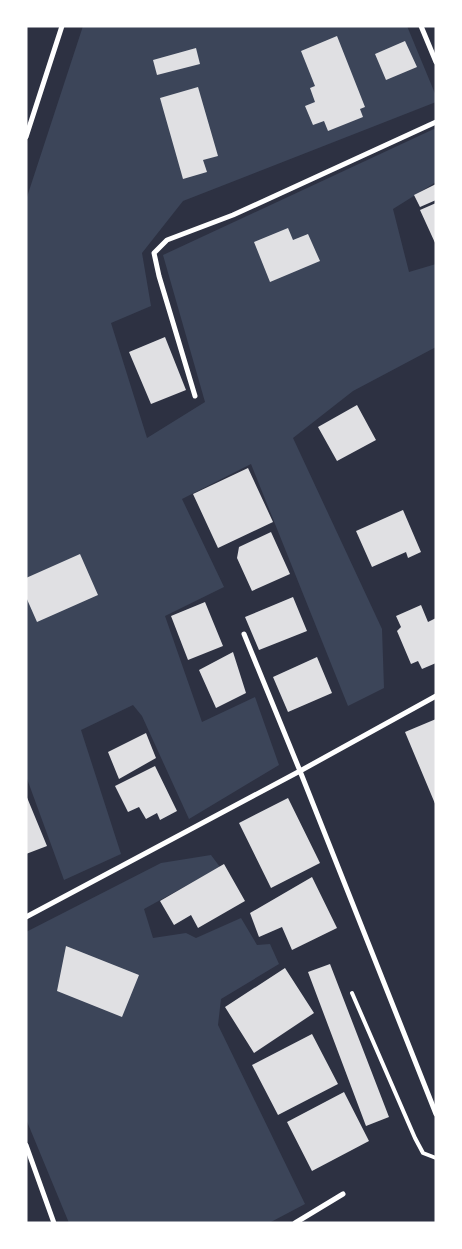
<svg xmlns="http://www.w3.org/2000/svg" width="462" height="1249" font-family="'Noto Sans',sans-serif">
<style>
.green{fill:#3c4559}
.building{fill:#e0e0e3}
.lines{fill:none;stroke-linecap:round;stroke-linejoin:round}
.service{stroke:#fff;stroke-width:4}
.minor{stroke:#fff;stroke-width:5}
</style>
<rect width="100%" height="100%" fill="#2d3142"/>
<path class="green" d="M 83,26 L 407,26 L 436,96 L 436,102 L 183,201 L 142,253 L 151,306 L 111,323 L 147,438 L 205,402 L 163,255 L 436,128 L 436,182 L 393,209 L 409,272 L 436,264 L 436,347 L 353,391 L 293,438 L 382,629 L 384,688 L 348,706 L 251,464 L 182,499 L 224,587 L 165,616 L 202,722 L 255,697 L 279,765 L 189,819 L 142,716 L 133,705 L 81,730 L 121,854 L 64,880 L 26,776 L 26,200 Z
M 211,855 L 220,867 L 144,909 L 153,938 L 186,933 L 196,938 L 241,918 L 257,945 L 270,944 L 279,964 L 221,999 L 218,1025 L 305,1204 L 269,1223 L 69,1223 L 26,1119 L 26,932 L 161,863 Z"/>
<path class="building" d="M 337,36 L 365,107 L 360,109 L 363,117 L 328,131 L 324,121 L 313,125 L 305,106 L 315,102 L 310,88 L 315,86 L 301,51 Z
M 405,41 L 417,67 L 386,80 L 375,54 Z
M 196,48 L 200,64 L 157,75 L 153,60 Z
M 198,87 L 218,156 L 203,160 L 207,172 L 183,179 L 160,98 Z
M 436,184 L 436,200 L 420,207 L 414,195 Z
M 436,203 L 436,245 L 420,210 Z
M 288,228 L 293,240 L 308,234 L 320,261 L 270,282 L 254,242 Z
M 165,337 L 186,390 L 151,404 L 129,352 Z
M 357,405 L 376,440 L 337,461 L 318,427 Z
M 248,468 L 273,522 L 218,548 L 193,494 Z
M 403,510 L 421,552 L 408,558 L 406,552 L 372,567 L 356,531 Z
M 271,532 L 290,574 L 252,591 L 237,558 L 239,547 Z
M 80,554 L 98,595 L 37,622 L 26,597 L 26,578 Z
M 293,597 L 307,631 L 259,650 L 245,617 Z
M 205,602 L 223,646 L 188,660 L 171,616 Z
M 421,605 L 428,622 L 436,618 L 436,663 L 422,669 L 418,661 L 411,664 L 397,631 L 401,627 L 396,616 Z
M 233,652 L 246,693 L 216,708 L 199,670 Z
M 317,657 L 332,693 L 288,712 L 273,677 Z
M 436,719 L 436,806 L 405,732 Z
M 146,733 L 156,758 L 119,779 L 108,752 Z
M 155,766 L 177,811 L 160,820 L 157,813 L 146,819 L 139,807 L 128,812 L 115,786 Z
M 26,795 L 47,846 L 26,854 Z
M 288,798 L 320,863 L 271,888 L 239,823 Z
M 224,864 L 245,901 L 198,928 L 191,915 L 174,925 L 160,901 Z
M 312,877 L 337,928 L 292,950 L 282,927 L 259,937 L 250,913 Z
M 66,946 L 139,975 L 122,1017 L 57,991 Z
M 330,964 L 389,1117 L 366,1126 L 308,972 Z
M 285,968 L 314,1013 L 254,1053 L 225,1007 Z
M 312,1034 L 338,1084 L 278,1115 L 252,1065 Z
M 344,1092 L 369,1141 L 312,1171 L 287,1122 Z"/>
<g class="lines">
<path class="service" d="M 352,993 L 415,1138 L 423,1153 L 436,1158"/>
<path class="minor" d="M 421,26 L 436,62
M 26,137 L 62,26
M 195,396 L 159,276 L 154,253 L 167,240 L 233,215 L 436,122
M 244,634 L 300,771 L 436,1114
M 26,917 L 300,771 L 436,696
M 26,1145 L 54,1223
M 295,1223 L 343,1194"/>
</g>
<rect width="462" height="1249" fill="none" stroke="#ffffff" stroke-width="55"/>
</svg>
